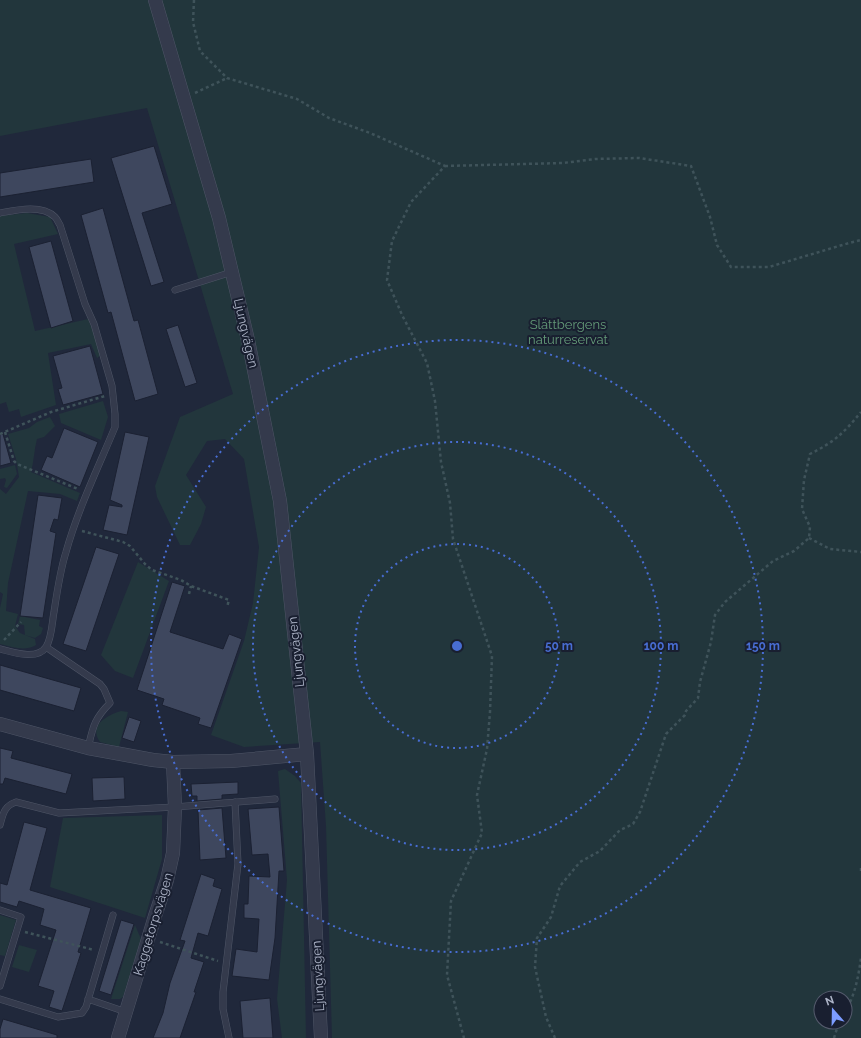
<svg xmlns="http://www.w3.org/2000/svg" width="861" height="1038" font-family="Raleway,sans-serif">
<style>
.green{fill:#22363c;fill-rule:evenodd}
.building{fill:#3e475e;stroke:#1b2132}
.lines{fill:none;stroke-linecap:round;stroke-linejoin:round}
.service-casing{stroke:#4e5566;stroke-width:7}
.minor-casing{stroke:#4e5566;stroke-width:14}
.path{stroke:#3f535a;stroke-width:2.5;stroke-dasharray:3 3;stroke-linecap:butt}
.service{stroke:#343a4c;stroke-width:6}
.minor{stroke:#343a4c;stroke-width:13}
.ring{fill:none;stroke:#486dd3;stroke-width:2;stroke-dasharray:2 4}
.labels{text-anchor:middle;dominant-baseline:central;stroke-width:4;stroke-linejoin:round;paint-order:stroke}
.park-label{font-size:13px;fill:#649b78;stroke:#191f30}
.street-label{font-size:13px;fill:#aeb5c8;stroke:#191f30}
.centre{fill:#486dd3;stroke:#191f30;stroke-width:2}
.ring-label{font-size:12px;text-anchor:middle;font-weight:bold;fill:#486dd3;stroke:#191f30;stroke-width:4;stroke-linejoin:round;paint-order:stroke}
</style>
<rect width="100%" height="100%" fill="#20283b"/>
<path class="green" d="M 0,0 L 861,0 L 861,1038 L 332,1038 L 326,826 L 320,742 L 244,747 L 211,735 L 244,641 L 253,603 L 259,547 L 244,459 L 225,439 L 207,441 L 186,475 L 206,507 L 201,524 L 190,545 L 180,545 L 157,497 L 155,486 L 180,417 L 233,394 L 147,108 L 0,136 ZM 821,998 L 845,998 L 845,1022 L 821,1022 Z
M 27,213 L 50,217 L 58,234 L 14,244 L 35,331 L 88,319 L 96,338 L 101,355 L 97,358 L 91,344 L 48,353 L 56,405 L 21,417 L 19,409 L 9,412 L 6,402 L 0,404 L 0,216 Z
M 103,401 L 108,417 L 101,440 L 61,423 L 59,414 Z
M 50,417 L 55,426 L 44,437 L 37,439 C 34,450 34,461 31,472 L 80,493 L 77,501 L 60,494 L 28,491 L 8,583 L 6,611 L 18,614 L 15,626 L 20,633 L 25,635 L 24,625 L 18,624 L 20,616 L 40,620 L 39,626 L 43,628 L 41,634 L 35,638 L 25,635 L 35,639 L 36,645 C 24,652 13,647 0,644 L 0,608 L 3,594 L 0,592 L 0,489 L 6,494 L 19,477 L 16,459 L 8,434 L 29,428 L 37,422 Z
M 15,465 L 17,474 L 7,488 L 4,487 L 6,480 L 5,478 L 0,479 L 0,469 Z
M 138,562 L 169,581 L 133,678 L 115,671 L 101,655 Z
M 121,711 L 128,712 L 119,747 L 100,742 C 88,726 107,715 121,711 Z
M 285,769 L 295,776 L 301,783 L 306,1038 L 282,1038 L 277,999 L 287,880 L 278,771 Z
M 162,815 L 162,859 L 145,918 L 50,887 L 63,818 Z
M 0,915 L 16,920 L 5,956 L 0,955 Z
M 135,925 L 141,939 L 123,997 L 120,999 L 111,999 Z
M 19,945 L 37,950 L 29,972 L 12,967 Z"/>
<path class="building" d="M 154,146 L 172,204 L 142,213 L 164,282 L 151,286 L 111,158 Z
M 91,159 L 94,182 L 0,197 L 0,173 Z
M 103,208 L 134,321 L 138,320 L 158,394 L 135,401 L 111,312 L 108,313 L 81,215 Z
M 51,241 L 73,321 L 51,328 L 29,247 Z
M 178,325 L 197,383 L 185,387 L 166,329 Z
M 90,346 L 103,394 L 63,405 L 58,389 L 62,388 L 53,356 Z
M 64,428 L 98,442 L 80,487 L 41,470 L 47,456 L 52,458 Z
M 125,432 L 149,437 L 127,535 L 103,530 L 109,505 L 122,507 L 122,505 L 110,500 Z
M 0,434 L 3,434 L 11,463 L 0,466 Z
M 38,495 L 62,498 L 58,520 L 54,519 L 50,531 L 56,533 L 43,618 L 20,616 Z
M 96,547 L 119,554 L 86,651 L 63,644 Z
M 172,582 L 185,586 L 170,632 L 223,649 L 229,634 L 242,639 L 211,728 L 198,724 L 200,718 L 162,705 L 164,699 L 137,690 Z
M 0,665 L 81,688 L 74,711 L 0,690 Z
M 129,717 L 141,721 L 134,742 L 122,738 Z
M 0,748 L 13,751 L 11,758 L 72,774 L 66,794 L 5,778 L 3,784 L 0,784 Z
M 124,777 L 125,799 L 93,801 L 92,778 Z
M 238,782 L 238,794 L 222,795 L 222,799 L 197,801 L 197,796 L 192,796 L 191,784 Z
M 279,807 L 284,871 L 279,871 L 275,938 L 269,980 L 232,976 L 236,949 L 257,952 L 259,919 L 244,918 L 244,904 L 248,904 L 249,876 L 270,877 L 268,854 L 252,855 L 248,809 Z
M 222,808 L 226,858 L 200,860 L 198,810 Z
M 24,822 L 47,828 L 30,890 L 91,908 L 78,952 L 81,953 L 62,1011 L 49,1007 L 54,991 L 38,986 L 56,930 L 40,925 L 44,909 L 19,901 L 17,907 L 0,902 L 0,883 L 7,885 Z
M 201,874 L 215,879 L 213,886 L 222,889 L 208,936 L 198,933 L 191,958 L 204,962 L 194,992 L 196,992 L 180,1038 L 153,1038 L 163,1013 L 170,983 L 185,941 L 180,940 Z
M 121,920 L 134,924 L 111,995 L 99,991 Z
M 270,998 L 273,1038 L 243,1038 L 240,1001 Z
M 3,1019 L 57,1035 L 57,1038 L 0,1038 L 0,1029 Z"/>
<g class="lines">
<defs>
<path id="service" d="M 0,213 C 16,210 42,204 55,217 C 57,219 58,222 60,225 L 85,304 L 94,324 L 112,386 L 115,414 L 115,427 C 98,468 78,509 66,552 C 60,571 57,592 54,612 C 52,622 52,638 46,647 C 37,661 12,652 0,649
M 175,290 L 232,272
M 46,647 L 100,684 L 104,689 L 110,703 C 94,719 93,727 88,748
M 0,825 C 3,814 4,806 16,802 L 59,813 L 175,807 L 275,799
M 0,910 L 21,917 L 0,986
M 0,999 L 58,1017 L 82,1013 L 86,1007 L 113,915
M 88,999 L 126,1012
M 229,1038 L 223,1009 L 223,992 L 238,864 L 235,802"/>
<path id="minor" d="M 155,0 L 219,218 L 248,340 L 280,501 L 307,754 L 321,1038
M 0,724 L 88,748 L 153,760 L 173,762 L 231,761 L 307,754
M 118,1038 L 155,916 L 167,880 L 173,853 L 175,807 L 173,762"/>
</defs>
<use href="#service" class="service-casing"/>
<use href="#minor" class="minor-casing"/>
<path class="path" d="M 194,0 L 193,22 L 200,51 L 227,78 L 297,99 L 329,118 L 370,133 L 445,166 L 411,202 L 392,241 L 387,280 L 402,315 L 427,363 L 435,401 L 441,462 L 450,503 L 453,539 L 492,656 L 490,712 L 487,749 L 477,795 L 482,833 L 451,901 L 447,975 L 464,1038
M 195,93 L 227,78
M 445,166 L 563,163 L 595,159 L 639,158 L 691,166 L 710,217 L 717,245 L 731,267 L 769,267 L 849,243 L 861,240
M 5,432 L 14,461 L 17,464 L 78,489
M 0,434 L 51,412 L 105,396
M 82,531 L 123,542 L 130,546 L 145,564 L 152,570 L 181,580 L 191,586 L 229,600 L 227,607
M 809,538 L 830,549 L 861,552
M 189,594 L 191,586
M 4,640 L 21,622
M 861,868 L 861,871
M 25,932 L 94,950
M 160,942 L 218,961
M 845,1013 C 855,994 858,979 861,958
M 555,1038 L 546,1017 L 535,967 L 537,938 L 551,917 L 560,886 L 580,862 L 600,851 L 620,830 L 633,824 L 640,812 L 666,734 L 685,715 L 686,711 L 698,698 L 700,682 L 711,642 L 715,615 L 725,602 L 773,561 L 794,551 L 809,538 L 810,527 L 802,509 L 804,480 L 810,454 C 834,442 844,433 861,412
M 834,1038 L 839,1022"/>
<use href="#service" class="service"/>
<use href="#minor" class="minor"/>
</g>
<g class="ring">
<circle cx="457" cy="646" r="102"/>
<circle cx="457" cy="646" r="204"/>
<circle cx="457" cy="646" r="306"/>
</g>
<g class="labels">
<g class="park-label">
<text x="568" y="324">Slättbergens<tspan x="568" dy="15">naturreservat</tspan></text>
</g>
<g class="street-label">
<text transform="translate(246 333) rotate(77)">Ljungvägen</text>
<text transform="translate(296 652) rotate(-96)">Ljungvägen</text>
<text transform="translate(153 924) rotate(-73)">Kaggetorpsvägen</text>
<text transform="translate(318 976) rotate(-93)">Ljungvägen</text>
</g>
</g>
<circle cx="457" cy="646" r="6" class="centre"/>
<g class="ring-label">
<text x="559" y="650">50 m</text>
<text x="661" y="650">100 m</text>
<text x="763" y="650">150 m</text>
</g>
<g transform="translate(833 1010) rotate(340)"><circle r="19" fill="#191f30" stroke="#555b6d"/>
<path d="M0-3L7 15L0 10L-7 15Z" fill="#7c9cff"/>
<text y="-6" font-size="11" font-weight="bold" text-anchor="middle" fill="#aeb5c8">N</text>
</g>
</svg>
